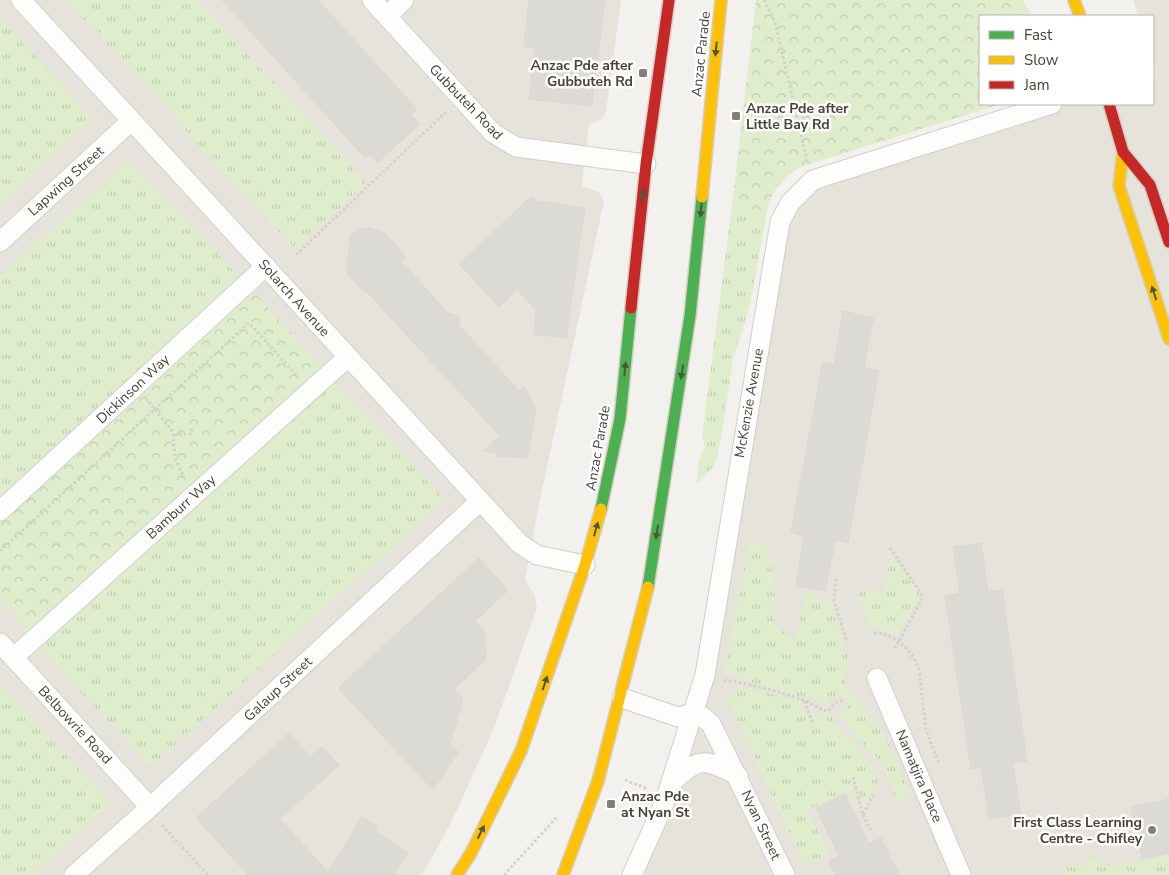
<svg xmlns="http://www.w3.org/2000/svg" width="1169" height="875" font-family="'Nunito Sans',sans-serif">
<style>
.residential{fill:#e6e3da}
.grass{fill:url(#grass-tufts)}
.park{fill:url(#park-crowns)}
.building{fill:#dcdad5;stroke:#dbd8d2}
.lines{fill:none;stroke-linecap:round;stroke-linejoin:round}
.street-casing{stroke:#d0cfca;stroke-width:21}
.fast-casing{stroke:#d2cec3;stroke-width:14}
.slow-casing{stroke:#d2cec3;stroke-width:14}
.jam-casing{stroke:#d2cec3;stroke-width:14}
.path{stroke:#d2d1cb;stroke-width:3;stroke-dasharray:2.5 2.5;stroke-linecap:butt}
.street{stroke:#fdfdfc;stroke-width:19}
.fast{stroke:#4caf50;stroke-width:11}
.slow{stroke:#ffc107;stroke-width:11}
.jam{stroke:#c62828;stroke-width:11}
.oneway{fill:#4a593c}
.poi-dot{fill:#848077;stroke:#fff;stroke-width:2}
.labels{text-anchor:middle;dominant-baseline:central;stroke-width:5;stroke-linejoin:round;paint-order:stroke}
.street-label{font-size:14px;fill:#494337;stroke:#fff}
.poi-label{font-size:14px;font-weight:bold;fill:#494337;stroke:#fff;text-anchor:end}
</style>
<defs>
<pattern id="grass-tufts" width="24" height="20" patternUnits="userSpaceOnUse" patternTransform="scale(1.25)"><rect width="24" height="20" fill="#dfedcd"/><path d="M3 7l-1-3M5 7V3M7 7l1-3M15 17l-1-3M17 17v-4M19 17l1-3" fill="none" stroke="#c1ccb1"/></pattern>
<pattern id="park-crowns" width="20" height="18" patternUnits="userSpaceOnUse" patternTransform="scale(1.25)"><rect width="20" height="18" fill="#dfedcd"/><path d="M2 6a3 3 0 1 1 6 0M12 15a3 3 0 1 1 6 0" fill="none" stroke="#c1ccb1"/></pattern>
</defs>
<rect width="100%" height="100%" fill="#f2f1ed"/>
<path class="residential" d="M 0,0 L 621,0 L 606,111 L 602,119 L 589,125 L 582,183 L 582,186 L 599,192 L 604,201 L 538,509 L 525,580 L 535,595 L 537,608 L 494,728 L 451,823 L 422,875 L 0,875 Z
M 1133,0 L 1169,0 L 1169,875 L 632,875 L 694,713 L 780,222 L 813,180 L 1052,104 L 1153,104 L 1153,75 L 1156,74 L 1153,64 L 1153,16 L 1138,16 Z"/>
<path class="grass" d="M 66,0 L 198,0 L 366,183 L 296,249 L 254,206 L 256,204 L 248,196 L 246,197 L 215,164 L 217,162 L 210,154 L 208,156 L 178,122 L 179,120 L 102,39 L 103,37 L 96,29 L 94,30 Z
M 0,18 L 93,119 L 0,204 Z
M 128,160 L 239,277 L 0,496 L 0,277 Z
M 732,205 L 767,212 L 750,305 L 733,360 L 718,456 L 713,467 L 697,483 C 698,476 698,468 699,461 C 702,451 708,449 702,437 Z
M 334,381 L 444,500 L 153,765 L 145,762 L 40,648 Z
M 750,538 L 764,546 L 770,556 L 775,597 L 773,618 L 778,627 L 795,642 L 806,592 L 815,595 L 815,599 L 831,602 L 849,661 L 844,672 L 846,685 L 885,737 L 912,797 L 897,801 L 888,776 L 879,759 L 868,750 L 838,714 L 849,707 L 841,694 L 834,696 L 825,705 L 811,698 L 805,699 L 741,679 L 730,671 L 727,675 L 724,672 Z
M 891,554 L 919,593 L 917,601 L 897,636 L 882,629 L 871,629 L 858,595 L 863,589 L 884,592 Z
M 0,683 L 111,804 L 33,875 L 0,875 Z
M 743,688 L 752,688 L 803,704 L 812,726 L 814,724 L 810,709 L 831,717 L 846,737 L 855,743 L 879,779 L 864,811 L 854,777 L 850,779 L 857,800 L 854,801 L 849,790 L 807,810 L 830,855 L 805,866 L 727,700 Z
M 1169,854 L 1169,875 L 1064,875 L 1063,868 L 1086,865 L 1090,857 L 1099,858 L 1101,868 Z"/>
<path class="park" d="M 756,0 L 1023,0 L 1031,16 L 980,16 L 980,104 L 1001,104 L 800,167 C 782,178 771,191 767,212 L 732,205 Z
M 252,290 L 322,366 L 31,633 L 0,599 L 0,519 Z"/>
<path class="building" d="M 222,0 L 318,0 L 417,109 L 411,115 L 420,124 L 378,162 L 370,154 L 365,158 Z
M 529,0 L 605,0 L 592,106 L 529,99 L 535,48 L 524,47 Z
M 532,196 L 537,201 L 585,208 L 566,338 L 534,334 L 536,310 L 517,290 L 499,307 L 459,264 Z
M 370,228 L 386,234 L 406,257 L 401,261 L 448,313 L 461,317 L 458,324 L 519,391 L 524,386 L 536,409 L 527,458 L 497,456 L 498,453 L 484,451 L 500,436 L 367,292 L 366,293 L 347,274 L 350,236 L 357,229 Z
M 843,311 L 873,318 L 864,368 L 879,370 L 848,543 L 835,540 L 825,591 L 796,586 L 804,536 L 791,532 L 823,362 L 834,364 Z
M 981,543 L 988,592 L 1002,590 L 1027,761 L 1013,763 L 1021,814 L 989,819 L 981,767 L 971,769 L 945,596 L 960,593 L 953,547 Z
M 479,558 L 508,590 L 475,621 L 484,631 L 486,659 L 454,689 L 463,699 L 450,744 L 458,752 L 433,790 L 338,688 Z
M 289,733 L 310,757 L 322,747 L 339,765 L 280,819 L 328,872 L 362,817 L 378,827 L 376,831 L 408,853 L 394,875 L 248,875 L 196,818 Z
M 845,794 L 869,844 L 881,838 L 899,875 L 835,875 L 829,861 L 839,856 L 816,808 Z
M 1169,799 L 1169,853 L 1142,859 L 1131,807 Z"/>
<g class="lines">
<defs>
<path id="street" d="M 21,0 L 520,544 L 537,555 L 585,565
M 372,0 L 493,133 L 516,147 L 646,164
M 387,16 L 404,0
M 0,242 L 131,121
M 0,511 L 266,266
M 0,643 L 150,807
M 13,658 L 348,357
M 877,678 L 961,875
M 622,698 L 678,717 L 694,713 L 703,717 L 711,724 L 785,875
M 673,782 C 698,756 707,759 738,776
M 74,875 L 148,809 L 480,501
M 632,875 L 664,804 L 705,675 L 780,222 L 790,203 L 813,180 L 1052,104"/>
<path id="fast" d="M 601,509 L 620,419 L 631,308
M 648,587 L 690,316 L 702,197"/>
<path id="slow" d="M 1074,0 L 1080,16
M 1123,152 L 1119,186 L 1169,339
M 702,197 L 721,0
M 457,875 L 471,853 L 521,751 L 585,565 L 601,509
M 563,875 L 598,781 L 648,587"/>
<path id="jam" d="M 1109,104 L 1123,152 L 1150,185 L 1169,242
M 631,308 L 646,164 L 669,0"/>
</defs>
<use href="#street" class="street-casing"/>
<use href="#fast" class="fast-casing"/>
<use href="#slow" class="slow-casing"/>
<use href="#jam" class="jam-casing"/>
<path class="path" d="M 764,0 L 775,22 L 807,160
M 296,255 L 446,112
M 149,402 L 173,432 L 175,458 L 184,477
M 174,435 L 191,434 L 192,428
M 890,548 L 922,595 L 921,601 L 895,648
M 0,551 L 249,323 L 297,376
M 836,579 L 834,601 L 847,642
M 874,633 C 896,633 911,650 919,669 L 926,730 L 939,764
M 724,680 C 750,684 778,691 803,700 C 812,703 818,709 828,711 L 835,703 L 845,699
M 805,701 L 813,725
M 853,777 L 863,815 L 873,795
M 625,780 L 648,789
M 863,815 L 871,831
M 162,825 L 208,875
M 504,875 L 556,818"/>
<use href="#street" class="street"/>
<use href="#fast" class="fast"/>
<use href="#slow" class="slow"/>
<use href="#jam" class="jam"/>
</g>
<defs><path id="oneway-solid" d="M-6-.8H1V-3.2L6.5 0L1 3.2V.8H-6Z" transform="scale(1.25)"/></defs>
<g class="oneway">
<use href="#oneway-solid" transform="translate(716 49) rotate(96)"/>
<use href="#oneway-solid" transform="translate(643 196) rotate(-84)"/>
<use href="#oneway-solid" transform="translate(701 210) rotate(96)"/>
<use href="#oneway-solid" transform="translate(1154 293) rotate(-108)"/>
<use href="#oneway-solid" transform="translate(625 369) rotate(-84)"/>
<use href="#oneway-solid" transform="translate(682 372) rotate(99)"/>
<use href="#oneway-solid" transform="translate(596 529) rotate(-74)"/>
<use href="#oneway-solid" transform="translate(657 532) rotate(99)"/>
<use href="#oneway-solid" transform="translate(545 683) rotate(-71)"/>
<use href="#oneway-solid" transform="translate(481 832) rotate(-64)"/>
</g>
<g class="poi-dot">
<rect x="638" y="68" width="10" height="10" rx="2.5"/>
<rect x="731" y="111" width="10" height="10" rx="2.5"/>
<rect x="606" y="799" width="10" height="10" rx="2.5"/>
<circle cx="1152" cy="830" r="5"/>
</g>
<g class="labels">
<g class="street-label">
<text transform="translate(701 54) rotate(-84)">Anzac Parade</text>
<text transform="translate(466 102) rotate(46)">Gubbuteh Road</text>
<text transform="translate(66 181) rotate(-42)">Lapwing Street</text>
<text transform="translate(294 298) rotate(48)">Solarch Avenue</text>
<text transform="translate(133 389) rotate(-43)">Dickinson Way</text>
<text transform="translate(749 403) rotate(-80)">McKenzie Avenue</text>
<text transform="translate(598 448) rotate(-80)">Anzac Parade</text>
<text transform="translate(181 507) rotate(-42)">Bamburr Way</text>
<text transform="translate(278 689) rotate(-43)">Galaup Street</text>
<text transform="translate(75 725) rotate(47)">Belbowrie Road</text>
<text transform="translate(919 776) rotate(67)">Namatjira Place</text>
<text transform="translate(761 825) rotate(65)">Nyan Street</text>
</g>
<g class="poi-label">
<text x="633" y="65">Anzac Pde after<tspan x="633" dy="16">Gubbuteh Rd</tspan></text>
<text x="746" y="108" text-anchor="start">Anzac Pde after<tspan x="746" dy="16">Little Bay Rd</tspan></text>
<text x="621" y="796" text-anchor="start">Anzac Pde<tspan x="621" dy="16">at Nyan St</tspan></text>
<text x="1142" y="822">First Class Learning<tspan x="1142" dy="16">Centre - Chifley</tspan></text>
</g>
</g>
<rect x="979" y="15" width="175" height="90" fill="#ffffff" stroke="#b6b4af"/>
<rect x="989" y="31" width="25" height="8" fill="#4caf50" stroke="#b6b4af"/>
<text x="1024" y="40" font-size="15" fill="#494337">Fast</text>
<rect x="989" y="56" width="25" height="8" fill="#ffc107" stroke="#b6b4af"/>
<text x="1024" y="65" font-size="15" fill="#494337">Slow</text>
<rect x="989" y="81" width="25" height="8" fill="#c62828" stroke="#b6b4af"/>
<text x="1024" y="90" font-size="15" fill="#494337">Jam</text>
</svg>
